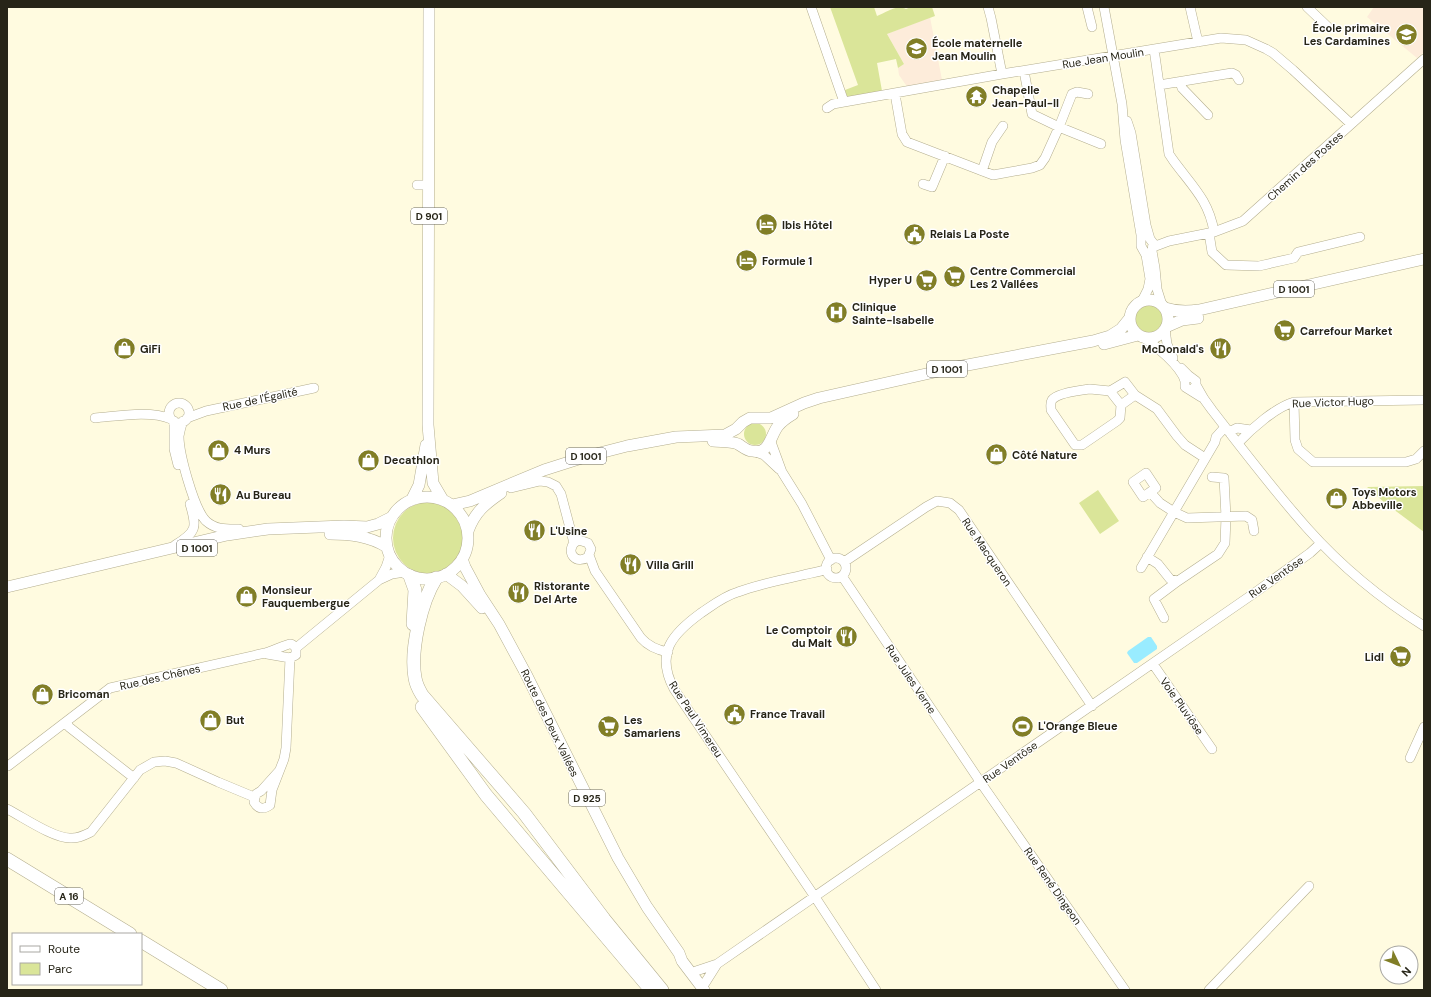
<svg xmlns="http://www.w3.org/2000/svg" width="1431" height="997" font-family="'DM Sans',sans-serif">
<style>
.education{fill:#fdecda}
.green{fill:#dae599}
.water{fill:#99ecff}
.lines{fill:none;stroke-linecap:round;stroke-linejoin:round}
.minor-casing{stroke:#b4ae8f;stroke-width:10}
.major-casing{stroke:#b4ae8f;stroke-width:12}
.highway-casing{stroke:#b4ae8f;stroke-width:14}
.minor{stroke:#fff;stroke-width:9}
.major{stroke:#fff;stroke-width:11}
.highway{stroke:#fff;stroke-width:13}
.labels{text-anchor:middle;dominant-baseline:central;stroke-width:3;stroke-linejoin:round;paint-order:stroke}
.shield{fill:#fff;stroke:#68665d;stroke-width:1}
.shield-label{font-size:10px;font-weight:bold;fill:#272518}
.poi-label{font-size:11px;font-weight:bold;fill:#272518;stroke:#fff;text-anchor:start}
.street-label{font-size:11px;fill:#272518;stroke:#fff}
</style>
<rect width="100%" height="100%" fill="#fffbe0"/>
<path class="education" d="M 1374,7 L 1424,7 L 1424,52 L 1417,58 L 1367,17 Z
M 930,17 L 942,80 L 908,88 L 899,75 L 898,68 L 904,64 L 887,34 Z"/>
<path class="green" d="M 830,7 L 874,7 L 877,16 C 887,12 896,4 906,9 L 911,7 L 932,7 L 935,16 L 887,34 L 904,64 L 898,68 L 896,59 L 877,63 L 882,91 L 847,97 L 845,90 L 858,85 Z
M1134 320a15 15 0 1 1 30 0a15 15 0 1 1-30 0Z
M744 434a11 11 0 1 1 22 0a11 11 0 1 1-22 0Z
M 1424,486 L 1424,532 L 1385,503 L 1367,487 Z
M 1098,490 L 1119,521 L 1100,534 L 1079,503 Z
M393 538a36 36 0 1 1 72 0a36 36 0 1 1-72 0Z"/>
<path class="water" d="M 1148,637 L 1151,637 L 1157,646 L 1157,649 L 1137,663 L 1134,663 L 1127,653 L 1128,651 Z"/>
<g class="lines">
<defs>
<path id="minor" d="M 811,7 L 844,102
M 988,7 L 991,18 L 1002,74
M 1087,7 L 1092,27
M 1104,7 L 1122,104 L 1125,140 L 1141,235 L 1141,246 L 1146,255 L 1150,279 L 1148,289 L 1142,301
M 1190,7 L 1198,42
M 1307,7 L 1328,27
M 1154,49 L 1169,154 L 1173,160 C 1191,185 1209,200 1214,232
M 1180,82 L 1182,88 L 1208,115
M 1159,85 L 1232,73 L 1236,75 L 1239,80
M 895,94 L 902,134 L 907,142 L 993,175 L 1032,168 L 1040,165 L 1045,158 L 1059,127 L 1032,114 L 1024,71
M 1088,94 L 1077,92 L 1072,94 L 1059,127 L 1101,144
M 827,108 L 833,104 L 844,102 L 1002,74 L 1221,38 L 1246,40 L 1266,49 L 1273,53 L 1293,70 L 1351,124
M 1127,121 L 1131,133 L 1146,225 L 1150,239 L 1153,243 L 1152,251 L 1155,268 L 1157,289 L 1162,305
M 982,171 L 992,142 L 1003,126
M 923,184 L 932,187 L 945,156
M 417,185 L 429,185
M 1209,233 L 1212,252 L 1226,265 L 1259,266 L 1294,258 L 1298,252 L 1360,237
M 1153,247 L 1169,241 L 1214,232 L 1243,221 L 1424,59
M 1165,329 L 1167,344 L 1173,358
M 1143,337 C 1155,345 1181,366 1185,381 C 1185,383 1185,385 1185,387 L 1201,397
M 1181,368 L 1188,375 L 1196,381 L 1196,385 L 1193,389
M 1196,385 L 1204,399 L 1212,410 C 1243,450 1274,491 1308,529 C 1341,566 1381,599 1424,626
M 1090,389 L 1110,391 L 1121,405 L 1120,418 L 1117,421 L 1082,445 L 1075,445 L 1051,410 C 1051,406 1050,403 1052,400 C 1057,393 1082,390 1090,389 Z
M 1110,391 L 1125,382 L 1135,395 L 1121,405
M 1135,395 L 1157,409 L 1177,436 L 1185,445 L 1205,458
M 1294,402 L 1295,440 L 1298,449 L 1313,462 L 1406,462 L 1416,459 L 1424,451
M169 413a10 10 0 1 1 20 0a10 10 0 1 1-20 0Z
M 95,418 C 118,416 150,410 171,419
M 187,418 L 206,411 L 314,388
M 174,421 L 174,449 L 178,465
M 183,421 C 181,426 180,431 179,436 C 179,454 194,509 206,521 C 216,530 227,529 239,529
M 1229,432 L 1237,428 L 1251,430
M 771,442 L 782,472 L 802,504 L 831,560
M 1238,443 C 1251,429 1276,407 1294,402 L 1424,400
M 756,452 L 764,455 L 779,469
M 1146,473 L 1156,488 L 1143,497 L 1133,482 Z
M 511,488 L 540,481 L 548,482 L 556,486 L 561,494 L 574,543 C 566,553 576,565 588,557 L 591,549 L 588,543 L 579,540 L 574,543
M 1150,492 L 1160,503 L 1174,512 L 1187,518 L 1246,516 L 1252,520 L 1254,531
M 175,545 C 197,532 197,527 190,504
M 589,555 L 595,571 L 641,638 C 648,646 657,650 668,652
M 1147,557 L 1158,564 L 1170,579 L 1178,581 L 1218,554 L 1225,543 L 1226,517 L 1224,478 L 1212,477
M826 568a10 10 0 1 1 20 0a10 10 0 1 1-20 0Z
M 844,562 L 926,507 L 937,501 L 950,503 L 959,510 L 1092,706
M 1141,568 L 1215,442 L 1216,437 L 1225,427
M 827,569 C 819,572 811,573 803,575 C 781,580 759,584 738,592 C 724,596 713,605 701,613 C 672,634 655,653 674,689 L 817,900 L 876,990
M 842,576 L 981,783 L 1125,990
M 379,580 L 386,567 L 390,555
M 1164,618 L 1154,599 L 1178,581
M 296,648 L 379,580 L 392,574 L 405,572
M 267,654 L 290,658 L 296,655 L 296,648
M 1153,664 L 1212,749
M 66,722 L 69,727 L 134,778
M 1410,758 L 1424,727
M 8,766 L 110,688 L 265,653 C 269,652 288,644 290,644 C 293,644 294,646 296,648
M 279,771 L 261,791 L 256,794 L 254,802 C 258,809 263,810 270,805 L 272,790 L 284,759 L 286,748 L 290,658
M 7,809 C 23,817 53,838 70,838 C 78,839 85,835 91,832 L 140,770 L 154,762 L 165,761 L 176,763 L 218,782 L 254,797
M 696,971 L 717,964 L 1253,594 L 1310,553 L 1321,543
M 705,983 L 717,964
M 1209,990 L 1309,886"/>
<path id="major" d="M 429,7 L 428,425 L 433,483 L 443,500
M1130 319a19 19 0 1 1 38 0a19 19 0 1 1-38 0Z
M 1165,308 C 1177,312 1186,312 1199,310 L 1424,259
M 1166,327 L 1182,320 L 1198,318
M 1104,344 L 1138,335
M 713,441 C 721,442 730,441 738,444 C 743,447 747,451 752,451 C 770,455 770,436 778,426 C 782,421 788,417 793,414
M386 538a41 41 0 1 1 82 0a41 41 0 1 1-82 0Z
M 412,499 L 419,485 L 426,445
M 452,505 L 470,501 L 544,470 L 588,456 L 627,446 L 676,437 L 725,435 L 736,429 L 743,422 L 750,418 L 771,418 L 804,403 L 819,398 L 957,367 L 1093,341 L 1110,336 L 1121,329 L 1129,319
M 468,531 C 475,512 485,504 501,493
M 330,534 C 350,534 369,536 387,547
M 462,559 L 465,567 L 480,595 L 499,624 L 526,674 L 618,858 L 647,907 L 679,953 L 682,961 L 704,990
M 446,574 L 462,586 L 482,608
M 7,587 L 227,535 L 268,529 L 344,526 L 367,527 L 378,524 L 390,518"/>
<path id="highway" d="M 410,576 L 415,590 L 413,624
M 436,578 C 421,602 410,650 415,678 C 416,684 419,690 422,695 L 524,813 L 604,919 L 662,990
M 422,707 L 486,795 L 651,990
M 7,859 L 130,934
M 141,941 L 221,990"/>
</defs>
<use href="#minor" class="minor-casing"/>
<use href="#major" class="major-casing"/>
<use href="#highway" class="highway-casing"/>
<use href="#minor" class="minor"/>
<use href="#major" class="major"/>
<use href="#highway" class="highway"/>
</g>
<defs>
<symbol id="school-disc" viewBox="-11 -11 22 22"><circle r="9.5" fill="#817e26" stroke="#fff"/><path d="M0-5L7-2L0 1L-7-2ZM-4 1L0 2.5L4 1V4Q0 6-4 4Z" fill="#fff"/></symbol>
<symbol id="temple-disc" viewBox="-11 -11 22 22"><circle r="9.5" fill="#817e26" stroke="#fff"/><path d="M0-6L5-2H3V0L6.5 2.5H4V6H1.5V3h-3V6H-4V2.5H-6.5L-3 0V-2H-5Z" fill="#fff"/></symbol>
<symbol id="hotel-disc" viewBox="-11 -11 22 22"><circle r="9.5" fill="#817e26" stroke="#fff"/><path d="M-6-4.5h1.5V1H6V5H4.5V3h-9V5H-6ZM-4 0a1.8 1.8 0 1 1 3.6 0ZM.5 0V-2.5h3Q6-2.5 6 0Z" fill="#fff"/></symbol>
<symbol id="civic-disc" viewBox="-11 -11 22 22"><circle r="9.5" fill="#817e26" stroke="#fff"/><path d="M-.6-6.5H3V-4.5H.6V-3L4-1V1h2V6H-6V1h2V-1L-.6-3ZM-1.2 2.5V6h2.4V2.5Z" fill="#fff"/></symbol>
<symbol id="supermarket-disc" viewBox="-11 -11 22 22"><circle r="9.5" fill="#817e26" stroke="#fff"/><path d="M-6-5.5h2.5l.6 2H6L4.5 2H-2.5L-4.4-4H-6ZM-1.5 3.2a1.3 1.3 0 1 0 .1 0ZM3 3.2a1.3 1.3 0 1 0 .1 0Z" fill="#fff"/></symbol>
<symbol id="hospital-disc" viewBox="-11 -11 22 22"><circle r="9.5" fill="#817e26" stroke="#fff"/><path d="M-5-5h3v3.5h4V-5h3V5h-3V1.5h-4V5h-3Z" fill="#fff"/></symbol>
<symbol id="shop-disc" viewBox="-11 -11 22 22"><circle r="9.5" fill="#817e26" stroke="#fff"/><path d="M-5-2.5h2.3a2.7 3.5 0 0 1 5.4 0H5L5.5 6h-11ZM-1.5-2.5h3a1.5 2.3 0 0 0-3 0Z" fill="#fff"/></symbol>
<symbol id="restaurant-disc" viewBox="-11 -11 22 22"><circle r="9.5" fill="#817e26" stroke="#fff"/><path d="M-5-6h1v4h1v-4h1v4h1v-4h1v5L-1.5 .5V6h-2V.5L-5-1ZM5-6V6H3V1.5H1.5Q1.5-4 5-6Z" fill="#fff"/></symbol>
<symbol id="stadium-disc" viewBox="-11 -11 22 22"><circle r="9.5" fill="#817e26" stroke="#fff"/><path d="M0-5a6.5 5 0 1 0 0 10a6.5 5 0 1 0 0-10ZM-3.5-1.8h7v3.6h-7Z" fill="#fff"/></symbol>
</defs>
<g fill-rule="evenodd">
<use href="#school-disc" x="1394" y="22" width="25" height="25"/>
<use href="#school-disc" x="904" y="36" width="25" height="25"/>
<use href="#temple-disc" x="964" y="84" width="25" height="25"/>
<use href="#hotel-disc" x="754" y="212" width="25" height="25"/>
<use href="#civic-disc" x="902" y="222" width="25" height="25"/>
<use href="#hotel-disc" x="734" y="248" width="25" height="25"/>
<use href="#supermarket-disc" x="942" y="264" width="25" height="25"/>
<use href="#supermarket-disc" x="914" y="268" width="25" height="25"/>
<use href="#hospital-disc" x="824" y="300" width="25" height="25"/>
<use href="#supermarket-disc" x="1272" y="318" width="25" height="25"/>
<use href="#shop-disc" x="112" y="336" width="25" height="25"/>
<use href="#restaurant-disc" x="1208" y="336" width="25" height="25"/>
<use href="#shop-disc" x="206" y="438" width="25" height="25"/>
<use href="#shop-disc" x="984" y="442" width="25" height="25"/>
<use href="#shop-disc" x="356" y="448" width="25" height="25"/>
<use href="#restaurant-disc" x="208" y="482" width="25" height="25"/>
<use href="#shop-disc" x="1324" y="486" width="25" height="25"/>
<use href="#restaurant-disc" x="522" y="518" width="25" height="25"/>
<use href="#restaurant-disc" x="618" y="552" width="25" height="25"/>
<use href="#restaurant-disc" x="506" y="580" width="25" height="25"/>
<use href="#shop-disc" x="234" y="584" width="25" height="25"/>
<use href="#restaurant-disc" x="834" y="624" width="25" height="25"/>
<use href="#supermarket-disc" x="1388" y="644" width="25" height="25"/>
<use href="#shop-disc" x="30" y="682" width="25" height="25"/>
<use href="#civic-disc" x="722" y="702" width="25" height="25"/>
<use href="#shop-disc" x="198" y="708" width="25" height="25"/>
<use href="#supermarket-disc" x="596" y="714" width="25" height="25"/>
<use href="#stadium-disc" x="1010" y="714" width="25" height="25"/>
</g>
<g class="labels">
<g class="shield">
<rect x="411" y="208" width="36" height="16" rx="3"/>
<rect x="1274" y="281" width="40" height="16" rx="3"/>
<rect x="927" y="361" width="40" height="16" rx="3"/>
<rect x="566" y="448" width="40" height="16" rx="3"/>
<rect x="177" y="540" width="40" height="16" rx="3"/>
<rect x="569" y="790" width="36" height="16" rx="3"/>
<rect x="55" y="888" width="28" height="16" rx="3"/>
</g>
<g class="shield-label">
<text x="429" y="216">D 901</text>
<text x="1294" y="289">D 1001</text>
<text x="947" y="369">D 1001</text>
<text x="586" y="456">D 1001</text>
<text x="197" y="548">D 1001</text>
<text x="587" y="798">D 925</text>
<text x="69" y="896">A 16</text>
</g>
<g class="poi-label">
<text x="1390" y="28" text-anchor="end">École primaire<tspan x="1390" dy="13">Les Cardamines</tspan></text>
<text x="932" y="43">École maternelle<tspan x="932" dy="13">Jean Moulin</tspan></text>
<text x="992" y="90">Chapelle<tspan x="992" dy="13">Jean-Paul-II</tspan></text>
<text x="782" y="225">Ibis Hôtel</text>
<text x="930" y="234">Relais La Poste</text>
<text x="762" y="261">Formule 1</text>
<text x="970" y="271">Centre Commercial<tspan x="970" dy="13">Les 2 Vallées</tspan></text>
<text x="912" y="280" text-anchor="end">Hyper U</text>
<text x="852" y="307">Clinique<tspan x="852" dy="13">Sainte-Isabelle</tspan></text>
<text x="1300" y="331">Carrefour Market</text>
<text x="140" y="349">GiFi</text>
<text x="1204" y="349" text-anchor="end">McDonald's</text>
<text x="234" y="450">4 Murs</text>
<text x="1012" y="455">Côté Nature</text>
<text x="384" y="460">Decathlon</text>
<text x="1352" y="492">Toys Motors<tspan x="1352" dy="13">Abbeville</tspan></text>
<text x="236" y="495">Au Bureau</text>
<text x="550" y="531">L'Usine</text>
<text x="646" y="565">Villa Grill</text>
<text x="534" y="586">Ristorante<tspan x="534" dy="13">Del Arte</tspan></text>
<text x="262" y="590">Monsieur<tspan x="262" dy="13">Fauquembergue</tspan></text>
<text x="832" y="630" text-anchor="end">Le Comptoir<tspan x="832" dy="13">du Malt</tspan></text>
<text x="1384" y="657" text-anchor="end">Lidl</text>
<text x="58" y="694">Bricoman</text>
<text x="750" y="714">France Travail</text>
<text x="226" y="720">But</text>
<text x="624" y="720">Les<tspan x="624" dy="13">Samariens</tspan></text>
<text x="1038" y="726">L'Orange Bleue</text>
</g>
<g class="street-label">
<text transform="translate(1103 58) rotate(-9)">Rue Jean Moulin</text>
<text transform="translate(1305 166) rotate(-42)">Chemin des Postes</text>
<text transform="translate(260 399) rotate(-12)">Rue de l'Égalité</text>
<text transform="translate(1333 402) rotate(-2)">Rue Victor Hugo</text>
<text transform="translate(987 552) rotate(56)">Rue Macqueron</text>
<text transform="translate(1276 577) rotate(-35)">Rue Ventôse</text>
<text transform="translate(160 677) rotate(-13)">Rue des Chênes</text>
<text transform="translate(911 679) rotate(56)">Rue Jules Verne</text>
<text transform="translate(1182 706) rotate(55)">Voie Pluviôse</text>
<text transform="translate(696 719) rotate(57)">Rue Paul Vimereu</text>
<text transform="translate(550 723) rotate(64)">Route des Deux Vallées</text>
<text transform="translate(1010 762) rotate(-35)">Rue Ventôse</text>
<text transform="translate(1053 886) rotate(55)">Rue René Dingeon</text>
</g>
</g>
<rect width="1431" height="997" fill="none" stroke="#272518" stroke-width="16"/>
<rect x="12" y="933" width="130" height="52" fill="#ffffff" stroke="#a9a8a3"/>
<rect x="20" y="946" width="20" height="6" fill="#ffffff" stroke="#a9a8a3"/>
<text x="48" y="953" font-size="12" fill="#272518">Route</text>
<rect x="20" y="963" width="20" height="12" fill="#dae599" stroke="#a9a8a3"/>
<text x="48" y="973" font-size="12" fill="#272518">Parc</text>
<g transform="translate(1399 965) rotate(133)"><circle r="19" fill="#ffffff" stroke="#a9a8a3"/>
<path d="M0-3L7 15L0 10L-7 15Z" fill="#817e26"/>
<text y="-6" font-size="11" font-weight="bold" text-anchor="middle" fill="#272518">N</text>
</g>
</svg>
